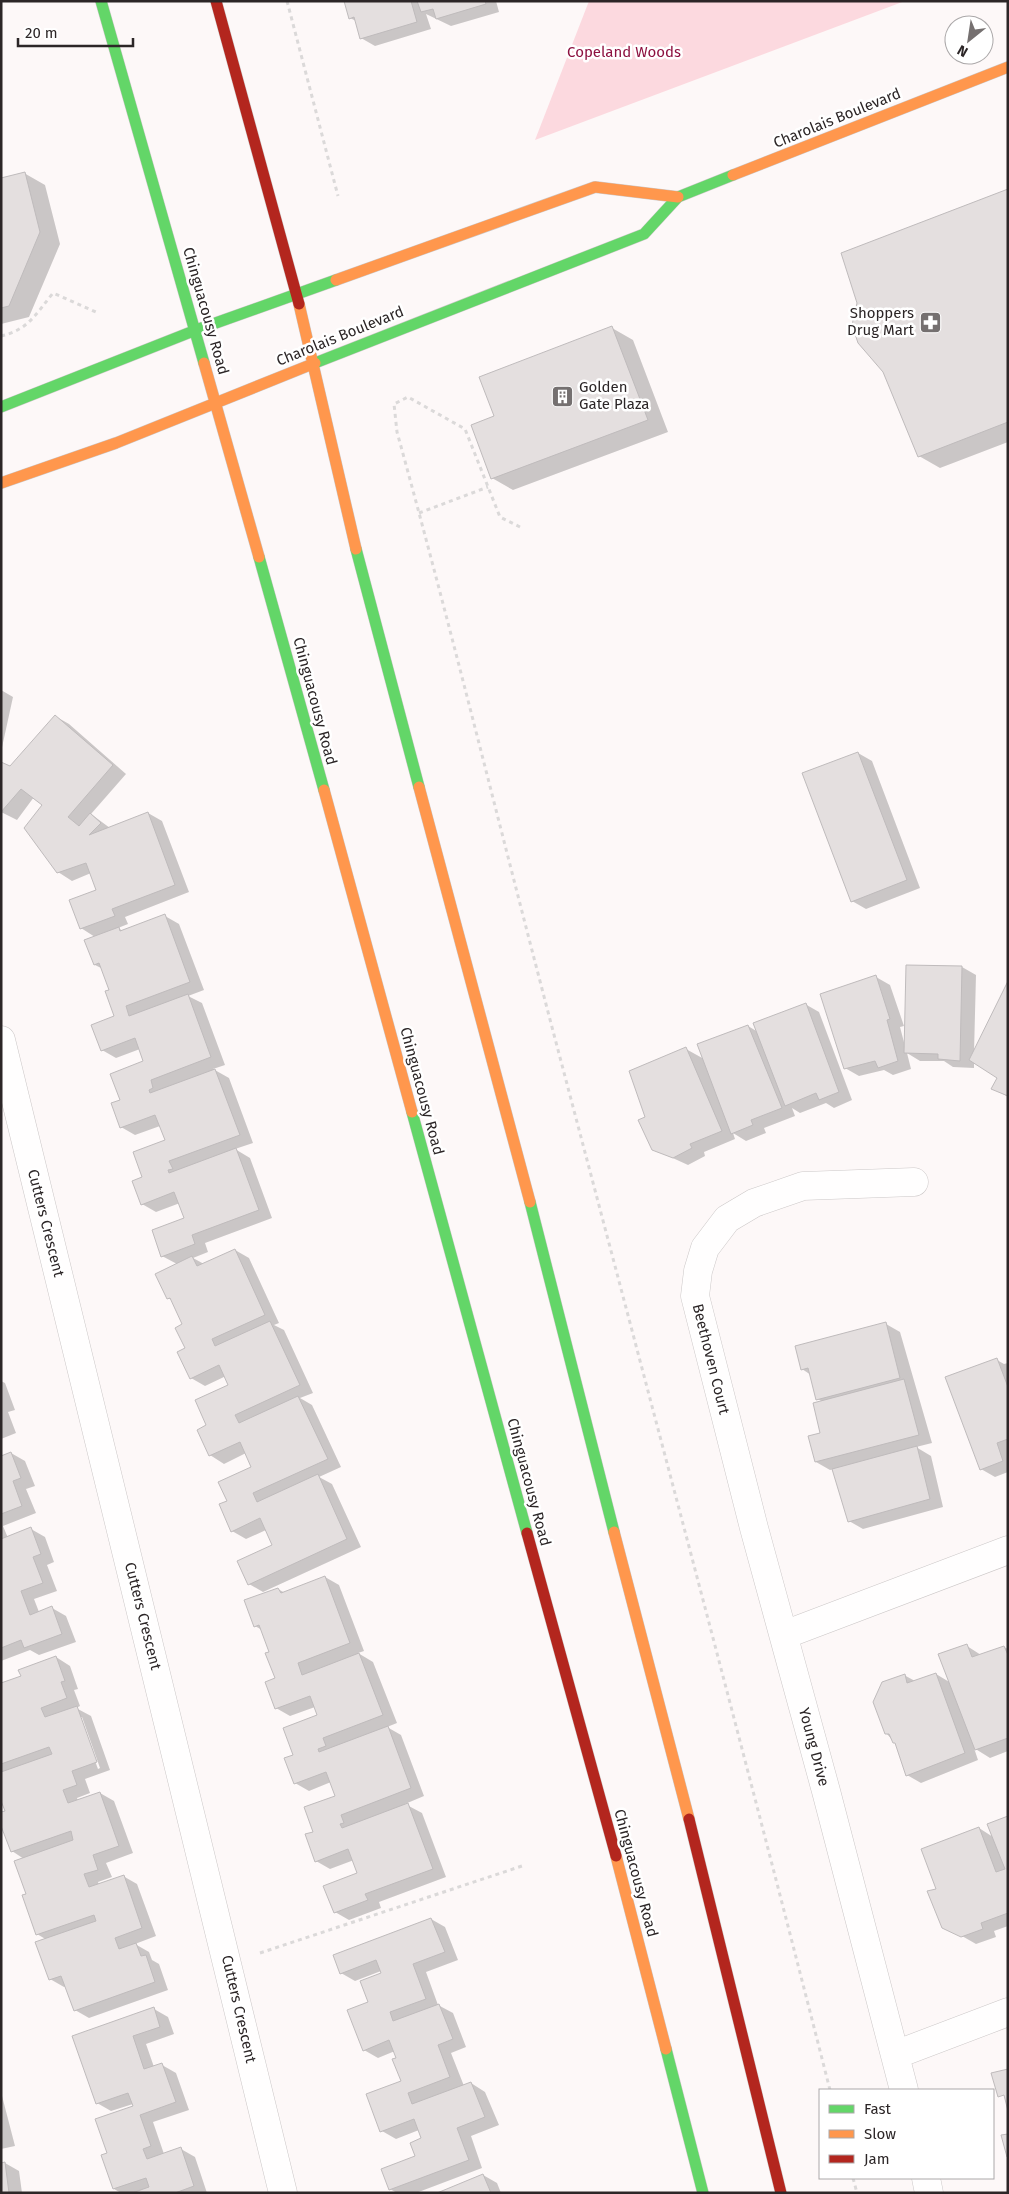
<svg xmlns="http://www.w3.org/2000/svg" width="1009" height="2194" font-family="'Fira Sans',sans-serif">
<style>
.green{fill:#fcd9df}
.shadow{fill:#0003;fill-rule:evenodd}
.building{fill:#e4dfdf;stroke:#bfbbbc}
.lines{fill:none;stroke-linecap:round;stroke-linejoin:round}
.street-casing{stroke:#ccc8c8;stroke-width:29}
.fast-casing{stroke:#ccc8c8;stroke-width:12}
.slow-casing{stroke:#ccc8c8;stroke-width:12}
.jam-casing{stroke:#ccc8c8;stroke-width:12}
.path{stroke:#dbd9d9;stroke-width:3;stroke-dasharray:4 4;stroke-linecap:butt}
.street{stroke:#fffefe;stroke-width:28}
.fast{stroke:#63d668;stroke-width:11}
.slow{stroke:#ff974d;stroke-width:11}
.jam{stroke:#b3261e;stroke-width:11}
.labels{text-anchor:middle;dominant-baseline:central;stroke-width:5;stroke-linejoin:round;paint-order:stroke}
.park-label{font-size:15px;fill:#8d1140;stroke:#fff}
.street-label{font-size:15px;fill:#2c2627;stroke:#fff}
.poi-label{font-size:15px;fill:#2c2627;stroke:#fff;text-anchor:end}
</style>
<rect width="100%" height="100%" fill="#fdf8f8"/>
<path class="green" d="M 589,1 L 905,1 L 535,140 Z"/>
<path class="shadow" d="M 345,1 L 496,1 L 499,12 L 451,26 L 426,14 L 431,29 L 375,46 L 361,38 L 356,21 L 350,18 Z
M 24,173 L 45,185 L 60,244 L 29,317 L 1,324 L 1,179 Z
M 1008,190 L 1008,442 L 940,468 L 919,456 L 858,303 Z
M 612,328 L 633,340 L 668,432 L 513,490 L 492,478 L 496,417 Z
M 1,690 L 13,697 L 1,752 Z
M 55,716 L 69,724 L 126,774 L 91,814 L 110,828 L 148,813 L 162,821 L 189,892 L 125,917 L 128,924 L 118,928 L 123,931 L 165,916 L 179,924 L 204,990 L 188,996 L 202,1003 L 225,1065 L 213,1069 L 229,1078 L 253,1143 L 235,1149 L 250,1158 L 272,1218 L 205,1243 L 208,1252 L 193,1258 L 204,1264 L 235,1250 L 249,1258 L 279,1323 L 274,1325 L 284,1330 L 313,1393 L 300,1398 L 312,1405 L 341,1467 L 319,1477 L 332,1484 L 361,1547 L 263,1592 L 249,1584 L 274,1545 L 266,1530 L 246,1539 L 232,1531 L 228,1501 L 253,1467 L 246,1453 L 224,1464 L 210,1455 L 208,1426 L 230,1386 L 226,1376 L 205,1386 L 191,1378 L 184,1325 L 173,1301 L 168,1298 L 177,1264 L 162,1256 L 185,1219 L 180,1203 L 156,1212 L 142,1204 L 144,1178 L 166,1141 L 160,1126 L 135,1135 L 121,1127 L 122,1101 L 145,1062 L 140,1049 L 116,1058 L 102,1050 L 116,1017 L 111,991 L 103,969 L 95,965 L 95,937 L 81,928 L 98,891 L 91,873 L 72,881 L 58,872 L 43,805 L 34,797 L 17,820 L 1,812 L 1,763 L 11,768 Z
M 858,753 L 872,761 L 920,888 L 866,909 L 852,901 Z
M 962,967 L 976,975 L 974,1053 L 1008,984 L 1008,1097 L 993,1088 L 999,1078 L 974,1061 L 974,1068 L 953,1067 L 944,1061 L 920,1061 L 907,1053 L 911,1069 L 893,1075 L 884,1070 L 859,1076 L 845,1068 L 876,977 L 890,985 L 904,1026 L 900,1027 L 905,1046 Z
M 805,1004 L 819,1012 L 852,1100 L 834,1108 L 826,1103 L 800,1113 L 792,1108 L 795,1116 L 764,1128 L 766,1133 L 746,1141 L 733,1133 L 735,1139 L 704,1152 L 705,1156 L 688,1165 L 653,1149 L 646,1118 L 686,1049 L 704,1059 L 748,1026 L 758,1032 Z
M 886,1324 L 900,1332 L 932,1443 L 916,1447 L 931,1456 L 943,1507 L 863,1529 L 849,1521 L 834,1469 L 830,1470 L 816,1462 L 822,1434 L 823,1402 L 818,1399 L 811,1375 L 802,1369 Z
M 997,1360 L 1004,1364 L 1008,1363 L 1008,1472 L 995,1477 L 981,1469 Z
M 1,1381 L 5,1383 L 15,1410 L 8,1412 L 16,1433 L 1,1439 Z
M 11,1453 L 25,1461 L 35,1486 L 26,1489 L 36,1513 L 3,1526 L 8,1538 L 31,1529 L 45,1537 L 54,1562 L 47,1565 L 57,1591 L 34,1599 L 39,1612 L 52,1608 L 66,1616 L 76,1642 L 39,1655 L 30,1650 L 1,1661 L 1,1457 Z
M 325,1577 L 339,1585 L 364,1651 L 358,1653 L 373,1662 L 397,1723 L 387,1727 L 401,1735 L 424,1796 L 405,1804 L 422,1813 L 446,1877 L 379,1902 L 381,1908 L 349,1920 L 335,1912 L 359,1874 L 354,1860 L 330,1869 L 316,1861 L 315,1832 L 337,1796 L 331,1782 L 309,1791 L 295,1783 L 295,1756 L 318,1716 L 315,1707 L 290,1716 L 276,1708 L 276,1679 L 270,1652 L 262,1630 L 255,1626 L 278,1589 L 285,1593 Z
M 967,1646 L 981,1655 L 1004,1647 L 1008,1649 L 1008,1751 L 990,1758 L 974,1748 L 978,1760 L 921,1783 L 907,1775 L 896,1744 L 886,1733 L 904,1675 L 915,1681 L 936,1674 L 951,1683 Z
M 56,1657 L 70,1666 L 78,1689 L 74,1690 L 80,1706 L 76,1708 L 91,1716 L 110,1770 L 85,1779 L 90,1793 L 77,1798 L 78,1801 L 100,1793 L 114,1801 L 133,1853 L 106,1863 L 112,1877 L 98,1882 L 99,1885 L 123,1876 L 137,1884 L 156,1936 L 135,1944 L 149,1952 L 152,1960 L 159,1964 L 168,1990 L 89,2018 L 75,2010 L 67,1986 L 64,1987 L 50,1979 L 47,1940 L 37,1934 L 27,1895 L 24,1859 L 12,1851 L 6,1812 L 1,1797 L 1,1684 L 23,1676 ZM 79,1717 L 82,1717 L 100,1768 L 98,1769 Z
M 1008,1817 L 1008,1926 L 994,1931 L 996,1937 L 976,1944 L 955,1932 L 938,1890 L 979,1828 L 993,1837 Z
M 431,1919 L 445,1927 L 458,1960 L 426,1972 L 438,2005 L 453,2013 L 466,2047 L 451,2053 L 464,2086 L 471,2083 L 485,2092 L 499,2125 L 471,2136 L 482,2168 L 416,2193 L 397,2193 L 390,2189 L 416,2157 L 422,2139 L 419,2130 L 396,2139 L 382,2131 L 402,2082 L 395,2051 L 378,2058 L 364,2050 L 370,2003 L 382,1974 L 381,1971 L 355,1981 L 341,1973 Z
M 154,2009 L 168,2017 L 174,2034 L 146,2044 L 154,2067 L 162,2065 L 176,2073 L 189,2110 L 153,2122 L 164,2154 L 181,2149 L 195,2157 L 207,2193 L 121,2193 L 114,2189 L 109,2154 L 134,2107 L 133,2104 L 111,2111 L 97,2103 L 74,2037 Z
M 1,2092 L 15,2146 L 1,2149 Z
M 5,2163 L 19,2171 L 22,2193 L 1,2193 Z
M 483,2175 L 497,2183 L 501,2193 L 440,2193 Z"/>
<path class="building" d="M 344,1 L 411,1 L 417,22 L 360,39 L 354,17 L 349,19 Z
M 417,1 L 485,1 L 486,4 L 436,19 L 433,9 L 421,12 Z
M 25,172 L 40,232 L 9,306 L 1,308 L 1,178 Z
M 1008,189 L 1008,422 L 918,457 L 883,372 L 858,343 L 852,325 L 857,303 L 841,253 Z
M 612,326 L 648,420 L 491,479 L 471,425 L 494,416 L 479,377 Z
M 55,715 L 113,765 L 68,817 L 79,826 L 90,813 L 101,823 L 89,835 L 148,812 L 175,885 L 112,909 L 115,916 L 80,929 L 69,900 L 96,890 L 86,863 L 57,873 L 24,828 L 42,805 L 21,789 L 1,812 L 1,762 L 10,766 Z
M 858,752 L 907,880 L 851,902 L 802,773 Z
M 165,914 L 190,982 L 126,1006 L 129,1016 L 188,994 L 211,1057 L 151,1080 L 153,1088 L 149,1090 L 150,1093 L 215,1069 L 240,1135 L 169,1161 L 173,1169 L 168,1170 L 169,1173 L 236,1148 L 259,1210 L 192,1235 L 195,1244 L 161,1257 L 152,1230 L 184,1218 L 174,1192 L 141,1205 L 132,1181 L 142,1177 L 133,1152 L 165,1140 L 155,1115 L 120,1128 L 111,1103 L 120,1100 L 110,1074 L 143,1061 L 135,1038 L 101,1051 L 91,1025 L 114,1016 L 105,991 L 109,990 L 99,963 L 94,965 L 84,940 L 119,927 L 120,931 Z
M 906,965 L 962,966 L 960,1061 L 938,1059 L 938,1054 L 904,1053 Z
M 876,975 L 890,1019 L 887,1020 L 898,1061 L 878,1068 L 875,1061 L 844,1069 L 820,994 Z
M 1008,981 L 1008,1096 L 991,1089 L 997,1078 L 969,1060 Z
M 806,1003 L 839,1092 L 819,1100 L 816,1093 L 785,1106 L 753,1023 Z
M 748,1025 L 782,1108 L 751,1120 L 753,1125 L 731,1134 L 697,1044 Z
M 686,1047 L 722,1131 L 690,1144 L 692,1148 L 673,1158 L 652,1150 L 638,1120 L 645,1117 L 629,1071 Z
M 235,1249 L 265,1315 L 212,1339 L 215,1346 L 270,1321 L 300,1385 L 235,1415 L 239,1423 L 298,1396 L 328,1459 L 253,1493 L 257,1502 L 318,1474 L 347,1539 L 248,1585 L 237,1561 L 272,1545 L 260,1518 L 231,1532 L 219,1504 L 227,1501 L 218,1482 L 251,1467 L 240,1442 L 209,1456 L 197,1430 L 206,1425 L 195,1400 L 228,1385 L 219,1365 L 190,1379 L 177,1352 L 185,1348 L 175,1328 L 182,1324 L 170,1298 L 167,1299 L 155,1274 L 192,1256 L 197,1266 Z
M 886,1322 L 900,1378 L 816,1400 L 808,1368 L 801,1370 L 795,1346 Z
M 997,1358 L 1008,1387 L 1008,1439 L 997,1443 L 1003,1461 L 980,1470 L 945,1377 Z
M 904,1379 L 919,1435 L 815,1462 L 808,1436 L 820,1433 L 813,1403 Z
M 917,1446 L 930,1499 L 848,1522 L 832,1469 Z
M 11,1452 L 21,1478 L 13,1481 L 22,1506 L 1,1514 L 1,1456 Z
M 31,1527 L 41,1554 L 33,1557 L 43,1583 L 21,1591 L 30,1615 L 52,1606 L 62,1634 L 24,1648 L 21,1640 L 1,1648 L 1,1539 Z
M 325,1576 L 350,1643 L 298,1663 L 302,1675 L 359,1653 L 383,1715 L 323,1738 L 326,1746 L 318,1749 L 319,1752 L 388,1726 L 411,1788 L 341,1815 L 344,1823 L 340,1824 L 342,1828 L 408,1803 L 433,1869 L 365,1894 L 368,1900 L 334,1913 L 323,1886 L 357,1873 L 348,1849 L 315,1862 L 305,1834 L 313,1832 L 304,1807 L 335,1796 L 326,1772 L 294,1784 L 284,1758 L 293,1755 L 283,1728 L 317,1715 L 310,1696 L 275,1709 L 265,1682 L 275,1678 L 265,1653 L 269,1652 L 259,1625 L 254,1627 L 244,1600 L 278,1588 L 281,1593 Z
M 967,1644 L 972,1657 L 1004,1646 L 1008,1655 L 1008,1738 L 975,1750 L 938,1654 Z
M 56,1656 L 65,1681 L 61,1682 L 67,1698 L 41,1708 L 45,1717 L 77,1706 L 97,1762 L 72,1771 L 77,1785 L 63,1790 L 68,1803 L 100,1792 L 119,1846 L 93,1855 L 98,1870 L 84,1874 L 89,1887 L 124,1875 L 142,1928 L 115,1938 L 119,1949 L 136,1943 L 141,1956 L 146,1955 L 155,1982 L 74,2011 L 61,1976 L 49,1980 L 35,1942 L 96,1921 L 94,1915 L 36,1935 L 22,1895 L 26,1894 L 14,1861 L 73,1840 L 71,1831 L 11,1852 L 1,1826 L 1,1812 L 5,1811 L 1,1801 L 1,1772 L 52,1754 L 49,1747 L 1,1764 L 1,1683 L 21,1676 L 18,1670 Z
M 936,1673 L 965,1753 L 906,1776 L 895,1743 L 893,1743 L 889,1734 L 885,1734 L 873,1702 L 882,1682 L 905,1674 L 907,1683 Z
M 1008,1816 L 1008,1913 L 981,1923 L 983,1929 L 961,1937 L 942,1928 L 927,1891 L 936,1889 L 921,1849 L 979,1827 L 996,1872 L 1005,1869 L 987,1824 Z
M 431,1918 L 445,1952 L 413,1964 L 426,1999 L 390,2012 L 393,2021 L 439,2004 L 453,2039 L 438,2045 L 450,2077 L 408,2093 L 412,2104 L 471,2082 L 485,2117 L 457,2128 L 469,2160 L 389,2190 L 381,2169 L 415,2156 L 410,2143 L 421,2138 L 414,2119 L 380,2132 L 366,2094 L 401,2081 L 392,2059 L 396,2058 L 389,2040 L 363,2051 L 347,2010 L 368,2002 L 360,1981 L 381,1973 L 376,1960 L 340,1974 L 333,1955 Z
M 154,2007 L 160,2027 L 133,2036 L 144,2069 L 162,2063 L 176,2102 L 140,2115 L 151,2146 L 143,2149 L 147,2159 L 181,2147 L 194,2186 L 175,2193 L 132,2193 L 149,2187 L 146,2178 L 113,2189 L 101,2155 L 107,2153 L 95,2119 L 133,2106 L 128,2093 L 96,2104 L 72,2036 Z
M 1008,2069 L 1008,2111 L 1004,2095 L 998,2097 L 991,2073 Z
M 1008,2134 L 1008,2157 L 1007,2157 L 1001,2135 Z
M 5,2162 L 9,2193 L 1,2193 L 1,2163 Z
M 483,2174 L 491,2193 L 437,2193 Z"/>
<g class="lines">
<defs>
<path id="street" d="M 1,1040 L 283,2193
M 784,1635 L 1008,1550
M 895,2055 L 1008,2012
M 904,2090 L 826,1791 L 754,1528 L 695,1296 L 698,1271 L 705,1248 L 727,1219 L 754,1203 L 803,1186 L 914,1182
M 926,2178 L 929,2193"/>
<path id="fast" d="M 101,1 L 204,363
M 315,363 L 644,234 L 678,197 L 733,175
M 1,407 L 196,330 L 336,280
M 356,549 L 419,787
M 259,557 L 324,790
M 412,1112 L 527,1533
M 530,1202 L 614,1532
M 666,2049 L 703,2193"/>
<path id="slow" d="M 733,175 L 1008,67
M 336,280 L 595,187 L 678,197
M 299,304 L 356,549
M 204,363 L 259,557
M 1,483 L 116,443 L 315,363
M 419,787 L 530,1202
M 324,790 L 412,1112
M 614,1532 L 689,1819
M 616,1856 L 666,2049"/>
<path id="jam" d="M 216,1 L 299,304
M 527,1533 L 616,1856
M 689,1819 L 781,2193"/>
</defs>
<use href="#street" class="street-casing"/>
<use href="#fast" class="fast-casing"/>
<use href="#slow" class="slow-casing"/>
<use href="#jam" class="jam-casing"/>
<path class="path" d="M 287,1 L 338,196
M 1,336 C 28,330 36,314 53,293 L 98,313
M 419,513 L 488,487
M 520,527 L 500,517 L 465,429 L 408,397 L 394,404 L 397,432 C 455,642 506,854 562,1065 C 652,1407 743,1748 830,2090
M 260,1953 L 525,1865
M 853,2178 L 857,2193"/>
<use href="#street" class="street"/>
<use href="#fast" class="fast"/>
<use href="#slow" class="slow"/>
<use href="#jam" class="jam"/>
</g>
<defs>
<symbol id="pharmacy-square" viewBox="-11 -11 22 22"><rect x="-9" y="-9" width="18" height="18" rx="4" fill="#757070" stroke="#fff"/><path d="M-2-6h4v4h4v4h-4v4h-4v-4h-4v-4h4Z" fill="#fff"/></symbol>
<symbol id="building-square" viewBox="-11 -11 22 22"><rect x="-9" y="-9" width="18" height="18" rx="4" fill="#757070" stroke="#fff"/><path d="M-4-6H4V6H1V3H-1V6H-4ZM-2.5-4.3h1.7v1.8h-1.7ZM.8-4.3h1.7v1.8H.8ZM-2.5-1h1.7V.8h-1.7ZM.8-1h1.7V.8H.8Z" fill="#fff"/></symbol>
</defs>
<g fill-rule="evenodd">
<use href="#pharmacy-square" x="918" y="310" width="25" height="25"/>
<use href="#building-square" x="550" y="384" width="25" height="25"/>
</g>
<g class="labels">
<g class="park-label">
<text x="624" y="52">Copeland Woods</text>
</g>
<g class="street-label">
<text transform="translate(837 118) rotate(-22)">Charolais Boulevard</text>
<text transform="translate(206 311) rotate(74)">Chinguacousy Road</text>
<text transform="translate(340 336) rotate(-22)">Charolais Boulevard</text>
<text transform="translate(315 701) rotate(75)">Chinguacousy Road</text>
<text transform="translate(422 1091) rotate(75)">Chinguacousy Road</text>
<text transform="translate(46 1223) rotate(76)">Cutters Crescent</text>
<text transform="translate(711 1359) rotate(76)">Beethoven Court</text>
<text transform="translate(529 1482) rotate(75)">Chinguacousy Road</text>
<text transform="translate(143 1616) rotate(76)">Cutters Crescent</text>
<text transform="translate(814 1747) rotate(75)">Young Drive</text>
<text transform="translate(636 1873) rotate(75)">Chinguacousy Road</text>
<text transform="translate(239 2009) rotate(77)">Cutters Crescent</text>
</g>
<g class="poi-label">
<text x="914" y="313">Shoppers<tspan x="914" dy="17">Drug Mart</tspan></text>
<text x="579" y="387" text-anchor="start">Golden<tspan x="579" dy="17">Gate Plaza</tspan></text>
</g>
</g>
<rect width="1009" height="2194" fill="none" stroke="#2c2627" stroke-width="5"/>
<rect x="819" y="2089" width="175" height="90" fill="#ffffff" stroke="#aba8a9"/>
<rect x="829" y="2105" width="25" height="8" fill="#63d668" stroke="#aba8a9"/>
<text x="864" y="2114" font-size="15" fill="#2c2627">Fast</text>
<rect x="829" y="2130" width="25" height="8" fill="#ff974d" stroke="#aba8a9"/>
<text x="864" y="2139" font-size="15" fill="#2c2627">Slow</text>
<rect x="829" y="2155" width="25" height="8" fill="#b3261e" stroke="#aba8a9"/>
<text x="864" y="2164" font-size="15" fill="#2c2627">Jam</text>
<g transform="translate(969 40) rotate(210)"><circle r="24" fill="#ffffff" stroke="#aba8a9"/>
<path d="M0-4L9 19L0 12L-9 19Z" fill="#757070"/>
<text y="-8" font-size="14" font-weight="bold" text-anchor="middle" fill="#2c2627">N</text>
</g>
<path d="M18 38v8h115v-8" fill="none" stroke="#2c2627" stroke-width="2.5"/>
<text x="25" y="38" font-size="15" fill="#2c2627" stroke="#ffffff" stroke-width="4" paint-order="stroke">20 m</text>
</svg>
